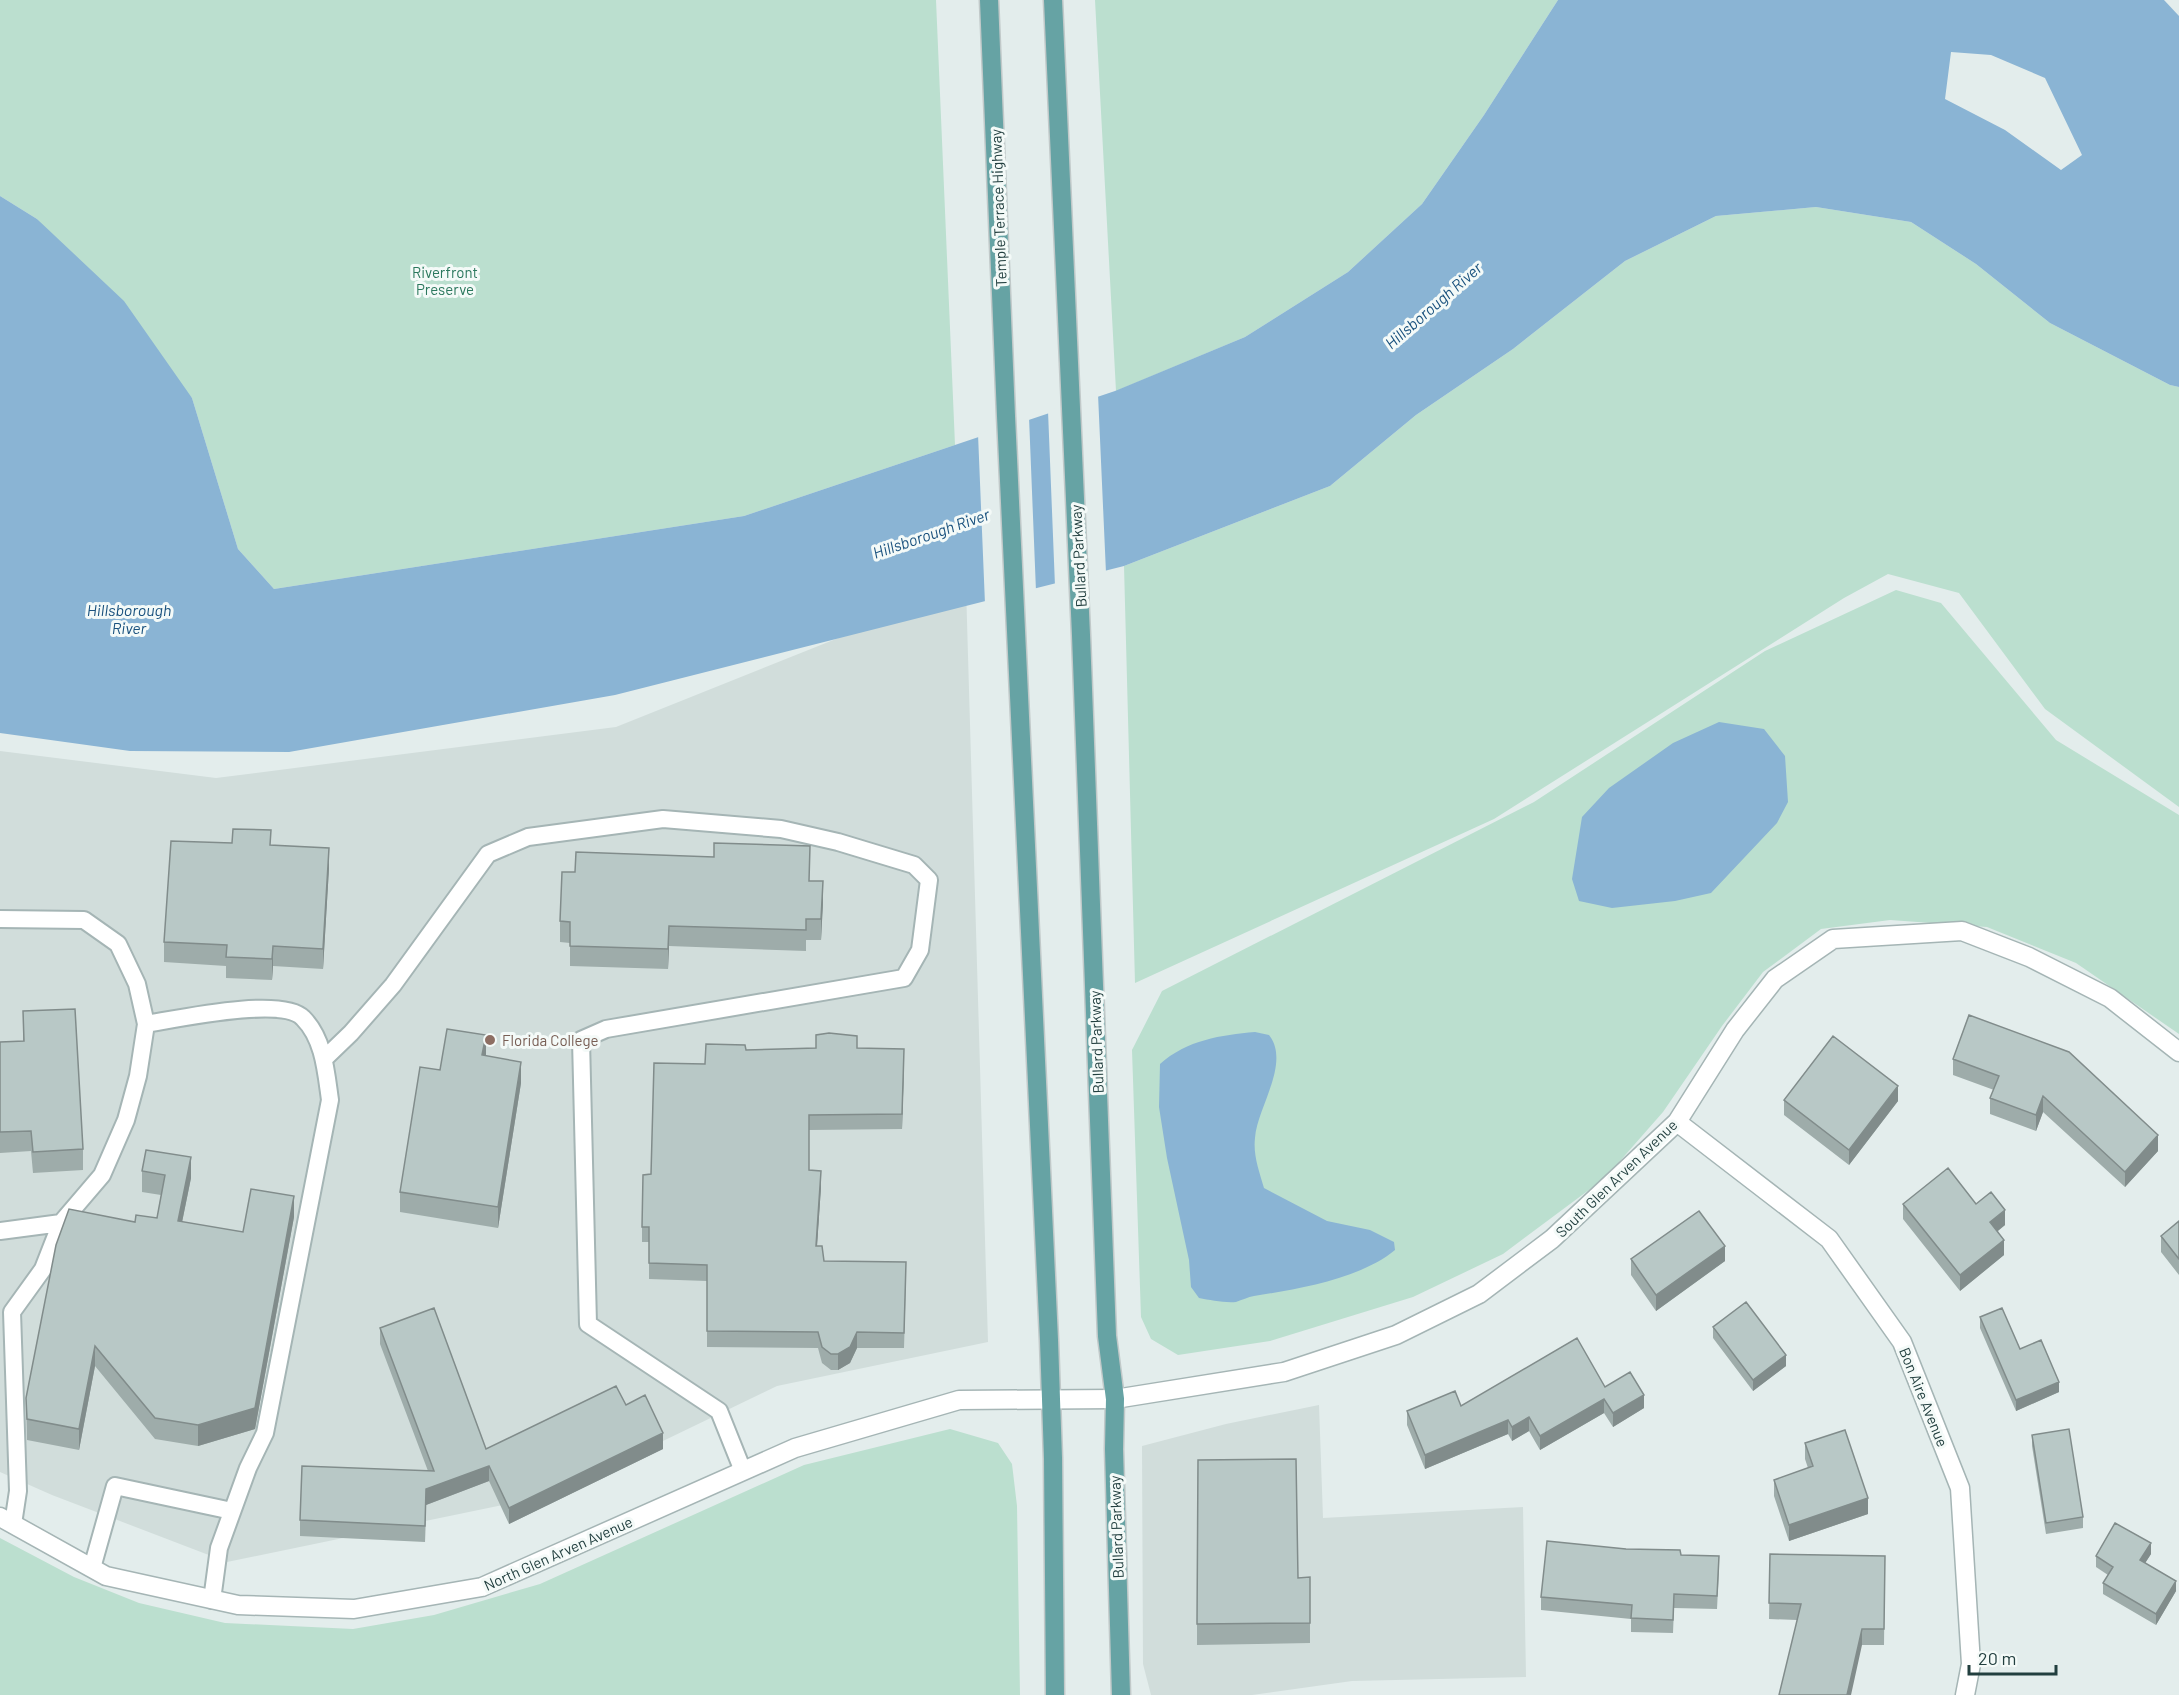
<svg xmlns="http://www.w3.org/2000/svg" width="2179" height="1695" font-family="Barlow,sans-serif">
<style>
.built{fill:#d1dddb}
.green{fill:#bbdfcf}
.water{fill:#8ab4d4;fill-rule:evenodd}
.pier{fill:#e3edec}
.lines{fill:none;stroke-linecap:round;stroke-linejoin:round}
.service-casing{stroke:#a5b5b5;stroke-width:20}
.minor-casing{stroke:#a5b5b5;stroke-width:21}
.tertiary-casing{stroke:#a5b5b5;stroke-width:21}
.primary-casing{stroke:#c1c9c9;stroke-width:21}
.service{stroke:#fff;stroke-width:16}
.minor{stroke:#fff;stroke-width:18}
.tertiary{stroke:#fff;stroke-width:18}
.primary{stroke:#66a3a4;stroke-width:18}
.wall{fill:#9eacaa}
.shaded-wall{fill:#818c8b}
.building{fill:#b8c8c6;stroke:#818c8b;stroke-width:1.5}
.education-dot{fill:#8d6e63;stroke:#f4faf8;stroke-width:2}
.labels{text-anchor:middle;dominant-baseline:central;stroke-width:6;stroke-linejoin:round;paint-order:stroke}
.street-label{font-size:15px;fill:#223f3f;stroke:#f4faf8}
.park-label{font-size:15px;fill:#2b785d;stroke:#f4faf8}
.education-label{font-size:15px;fill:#785e54;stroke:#f4faf8;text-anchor:start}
.water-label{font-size:16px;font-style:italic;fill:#1a527e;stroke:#f4faf8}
</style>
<rect width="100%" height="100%" fill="#e3edec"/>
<path class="built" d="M 966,587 L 988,1342 L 777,1386 L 551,1495 L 227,1562 L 52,1495 L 0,1472 L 0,751 L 216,778 L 616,727 Z
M 1319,1405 L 1323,1518 L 1523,1507 L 1526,1677 L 1352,1681 L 1252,1695 L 1151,1695 L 1143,1664 L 1142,1446 L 1226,1424 Z"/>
<path class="green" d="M 0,0 L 936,0 L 955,445 L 744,516 L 274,589 L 238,549 L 192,398 L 37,219 L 0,196 Z
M 1095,0 L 1558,0 L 1484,115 L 1422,204 L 1348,272 L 1245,337 L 1116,391 Z
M 1816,207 L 1911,222 L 1976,264 L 2050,323 L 2170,385 L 2179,387 L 2179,807 L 2045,709 L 1959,593 L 1888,574 L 1844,598 L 1494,819 L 1135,983 L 1124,566 L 1330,486 L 1416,415 L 1513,349 L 1625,261 L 1716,216 Z
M 1896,590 L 1941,603 L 2056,740 L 2179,815 L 2179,1034 L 2076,963 L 1987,927 L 1890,920 L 1821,929 L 1763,972 L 1722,1026 L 1663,1112 L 1605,1178 L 1503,1254 L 1413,1297 L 1270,1341 L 1178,1355 L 1151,1339 L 1141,1317 L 1132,1050 L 1162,991 L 1534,802 L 1765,651 Z
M 950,1429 L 998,1443 L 1012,1464 L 1017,1506 L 1020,1695 L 0,1695 L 0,1538 L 74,1577 L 139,1603 L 225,1623 L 353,1629 L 434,1615 L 540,1584 L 804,1465 Z"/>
<path class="water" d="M 1558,0 L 2164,0 L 2179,16 L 2179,387 L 2170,385 L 2050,323 L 1976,264 L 1911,222 L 1816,207 L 1716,216 L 1625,261 L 1513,349 L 1416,415 L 1330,486 L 1124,566 L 615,695 L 289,752 L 130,751 L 0,733 L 0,196 L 37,219 L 124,301 L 192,398 L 238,549 L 274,589 L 744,516 L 1115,391 L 1245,337 L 1348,272 L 1422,204 L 1484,115 ZM 1951,52 L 1991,55 L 2045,78 L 2082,155 L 2061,170 L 2005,130 L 1945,99 Z
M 1719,722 L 1764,729 L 1785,756 L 1788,802 L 1777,823 L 1711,893 L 1675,901 L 1612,908 L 1579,901 L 1572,879 L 1582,817 L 1609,788 L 1673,743 Z
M 1255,1032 L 1269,1035 C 1291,1063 1257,1108 1255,1138 C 1253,1155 1259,1171 1264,1188 L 1327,1221 L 1370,1230 L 1394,1242 L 1395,1250 C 1360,1279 1298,1289 1254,1296 C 1248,1297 1242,1300 1236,1302 C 1224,1303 1210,1300 1199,1298 L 1191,1287 L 1189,1260 L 1167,1158 L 1159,1107 L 1160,1064 C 1187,1040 1221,1035 1255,1032 Z"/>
<path class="pier" d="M 1098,394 L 1106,573 L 1055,586 L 1048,411 Z
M 1029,417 L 1036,591 L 985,604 L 978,434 Z"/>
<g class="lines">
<defs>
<path id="service" d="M 0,919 L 84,920 L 118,944 L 137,984 L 146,1024 L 138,1076 L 126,1120 L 102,1175 L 61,1223 L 43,1269 L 12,1312 L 18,1491 L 13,1524
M 146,1024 C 177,1019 282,996 303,1018 C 324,1039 326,1072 330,1100 L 265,1433 L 248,1468 L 219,1548 L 212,1600
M 324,1059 L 351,1033 L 393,985 L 488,854 L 528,837 L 663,819 L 781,829 L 838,842 L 914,865 L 929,880 L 920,950 L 904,978 L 606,1029 L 581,1040 L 588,1324 L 719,1411 L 743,1471
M 0,1231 L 61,1223
M 92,1568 L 115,1486 L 232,1511"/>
<path id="minor" d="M 1677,1122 L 1829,1239 L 1902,1342 L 1960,1488 L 1971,1664 L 1965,1695
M 1115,1399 L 1284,1372 L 1396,1335 L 1479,1294 L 1552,1239 L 1677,1122 L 1735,1030 L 1775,979 L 1833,939 L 1962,931 L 2029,957 L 2110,998 L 2179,1052"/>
<path id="tertiary" d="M 0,1517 L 106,1576 L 238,1605 L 354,1609 L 482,1587 L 795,1448 L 959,1400 L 1115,1399"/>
<path id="primary" d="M 989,0 L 1006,416 L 1049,1340 L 1053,1458 L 1055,1695
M 1053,0 L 1081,635 L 1107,1336 L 1115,1399 L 1114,1449 L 1121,1695"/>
</defs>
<use href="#service" class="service-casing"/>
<use href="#minor" class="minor-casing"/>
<use href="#tertiary" class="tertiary-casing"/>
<use href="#primary" class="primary-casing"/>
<use href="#service" class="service"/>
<use href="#minor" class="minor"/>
<use href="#tertiary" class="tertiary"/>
<use href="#primary" class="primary"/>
</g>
<path class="wall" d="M 271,845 L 329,868 L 323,969 L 273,966 L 272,980 L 226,978 L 226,966 L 164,962 L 164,942 Z
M 810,881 L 823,902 L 821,940 L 806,940 L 806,951 L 669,946 L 668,969 L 570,966 L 570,943 L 560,942 L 560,921 Z
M 23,1011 L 83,1149 L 83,1170 L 33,1173 L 31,1151 L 0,1153 L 0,1042 L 23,1041 Z
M 1969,1015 L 2158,1151 L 2125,1187 L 2043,1112 L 2036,1131 L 1990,1114 L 1990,1098 L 1994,1090 L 1953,1075 L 1953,1059 Z
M 816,1048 L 857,1048 L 904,1065 L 902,1129 L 809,1130 L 809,1170 L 821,1187 L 817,1246 L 824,1261 L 906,1278 L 904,1348 L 857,1348 L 850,1363 L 838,1370 L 831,1370 L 822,1363 L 818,1348 L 707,1347 L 707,1281 L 649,1279 L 649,1242 L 642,1242 L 642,1227 L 651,1174 L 705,1064 L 746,1050 Z
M 486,1056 L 521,1083 L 498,1228 L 400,1212 L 400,1192 L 440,1070 Z
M 1784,1100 L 1898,1101 L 1849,1165 L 1784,1115 Z
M 142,1171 L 191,1178 L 182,1222 L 243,1232 L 294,1217 L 255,1429 L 198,1446 L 155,1439 L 95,1366 L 79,1450 L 27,1440 L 26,1398 L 135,1222 L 157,1218 L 161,1195 L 142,1192 Z
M 1903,1204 L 1976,1204 L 2005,1225 L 1998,1231 L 2004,1255 L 1960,1291 L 1903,1219 Z
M 2179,1221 L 2179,1275 L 2161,1252 L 2161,1236 Z
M 1631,1259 L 1725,1261 L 1656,1311 L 1631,1275 Z
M 1980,1317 L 2020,1349 L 2059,1392 L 2016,1411 L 1980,1328 Z
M 1713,1327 L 1786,1366 L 1753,1391 L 1713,1338 Z
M 380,1328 L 486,1449 L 626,1405 L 663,1449 L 509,1524 L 489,1481 L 426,1505 L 425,1542 L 300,1536 L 300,1520 L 428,1471 L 380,1344 Z
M 1605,1387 L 1644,1408 L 1613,1427 L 1604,1413 L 1540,1450 L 1529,1431 L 1512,1441 L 1508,1434 L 1425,1469 L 1407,1425 L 1407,1411 L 1461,1406 Z
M 2032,1435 L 2083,1517 L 2083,1528 L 2046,1534 L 2032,1446 Z
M 1805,1443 L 1868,1514 L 1789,1541 L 1774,1496 L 1774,1480 L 1808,1468 L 1805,1459 Z
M 1770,1554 L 1885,1556 L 1884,1645 L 1862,1645 L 1797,1620 L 1769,1619 Z
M 2151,1554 L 2145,1563 L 2176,1591 L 2156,1625 L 2103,1594 L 2103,1583 L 2108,1575 L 2096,1567 L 2096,1556 Z
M 1681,1555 L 1719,1569 L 1717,1609 L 1674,1608 L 1673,1633 L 1631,1632 L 1631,1619 L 1541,1610 L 1541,1597 Z
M 1310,1577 L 1310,1643 L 1197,1645 L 1197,1624 L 1298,1578 Z"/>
<path class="shaded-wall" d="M 329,848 L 329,868 L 323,969 L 323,949 Z
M 823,881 L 823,902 L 821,940 L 821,919 Z
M 669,926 L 669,946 L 668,969 L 668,949 Z
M 273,946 L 273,966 L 272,980 L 272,959 Z
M 486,1035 L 486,1056 L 482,1055 Z
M 904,1049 L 904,1065 L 902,1129 L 902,1114 Z
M 521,1062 L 521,1083 L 498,1228 L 498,1207 Z
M 1898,1086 L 1898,1101 L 1849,1165 L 1849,1150 Z
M 2043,1096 L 2043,1112 L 2036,1131 L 2036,1115 Z
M 2158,1135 L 2158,1151 L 2125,1187 L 2125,1172 Z
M 191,1157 L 191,1178 L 178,1242 L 178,1221 Z
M 821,1171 L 821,1187 L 816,1261 L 816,1246 Z
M 294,1196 L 294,1217 L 255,1429 L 198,1446 L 198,1425 Z
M 2005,1210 L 2005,1225 L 1990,1237 L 1990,1222 Z
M 2004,1240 L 2004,1255 L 1960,1291 L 1960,1275 Z
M 1725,1246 L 1725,1261 L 1656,1311 L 1656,1295 Z
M 857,1332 L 857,1348 L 850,1363 L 838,1370 L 838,1354 Z
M 95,1346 L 95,1366 L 79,1450 L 79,1429 Z
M 1786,1355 L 1786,1366 L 1753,1391 L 1753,1380 Z
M 2059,1382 L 2059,1392 L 2016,1411 L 2016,1400 Z
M 1644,1395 L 1644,1408 L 1613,1427 L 1613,1413 Z
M 1604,1399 L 1604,1413 L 1540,1450 L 1540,1436 Z
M 1529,1417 L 1529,1431 L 1512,1441 L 1512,1427 Z
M 1508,1420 L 1508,1434 L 1425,1469 L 1425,1455 Z
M 663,1433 L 663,1449 L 509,1524 L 509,1508 Z
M 489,1466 L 489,1481 L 426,1505 L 425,1542 L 426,1489 Z
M 1868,1498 L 1868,1514 L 1789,1541 L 1789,1525 Z
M 2151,1543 L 2151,1554 L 2140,1571 L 2140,1560 Z
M 2176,1581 L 2176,1591 L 2156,1625 L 2156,1614 Z
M 1862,1629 L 1862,1645 L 1851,1695 L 1847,1695 Z"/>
<path class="building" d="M 233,829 L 271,830 L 270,845 L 329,848 L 323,949 L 273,946 L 272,959 L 226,957 L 227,945 L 164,942 L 171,841 L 232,843 Z
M 714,843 L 810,846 L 809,881 L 823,881 L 821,919 L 806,919 L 806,930 L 669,926 L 668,949 L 570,946 L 570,922 L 560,921 L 562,872 L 575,872 L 576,852 L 714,857 Z
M 75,1009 L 83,1149 L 33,1152 L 31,1131 L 0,1132 L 0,1042 L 24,1041 L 23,1011 Z
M 1969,1015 L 2069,1052 L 2158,1135 L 2125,1172 L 2043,1096 L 2036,1115 L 1990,1098 L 1999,1076 L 1953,1059 Z
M 447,1029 L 486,1035 L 482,1055 L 521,1062 L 498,1207 L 400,1192 L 420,1067 L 440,1070 Z
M 829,1033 L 857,1036 L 857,1048 L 904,1049 L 902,1114 L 809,1115 L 809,1170 L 821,1171 L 816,1246 L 822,1246 L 824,1261 L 906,1262 L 904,1333 L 857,1332 L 850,1347 L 838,1354 L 831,1354 L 822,1347 L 818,1332 L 707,1331 L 707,1265 L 649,1263 L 649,1227 L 642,1227 L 643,1175 L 651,1174 L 654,1063 L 705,1064 L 706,1044 L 745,1045 L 746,1050 L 816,1048 L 816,1035 Z
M 1833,1036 L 1898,1086 L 1849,1150 L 1784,1100 Z
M 146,1150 L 191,1157 L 178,1221 L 243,1232 L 251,1189 L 294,1196 L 255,1408 L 198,1425 L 155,1418 L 95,1346 L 79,1429 L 27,1419 L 26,1398 L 56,1245 L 69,1209 L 135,1222 L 136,1215 L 157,1218 L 165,1175 L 142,1171 Z
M 1948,1168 L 1976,1204 L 1991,1192 L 2005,1210 L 1990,1222 L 2004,1240 L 1960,1275 L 1903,1204 Z
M 1699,1211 L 1725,1246 L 1656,1295 L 1631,1259 Z
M 2179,1221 L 2179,1259 L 2161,1236 Z
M 1746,1302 L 1786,1355 L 1753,1380 L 1713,1327 Z
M 434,1308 L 486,1449 L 616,1386 L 626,1405 L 645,1395 L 663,1433 L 509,1508 L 489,1466 L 426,1489 L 425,1526 L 300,1520 L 302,1466 L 434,1471 L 380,1328 Z
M 2002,1308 L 2020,1349 L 2041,1340 L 2059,1382 L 2016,1400 L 1980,1317 Z
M 1577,1338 L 1605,1387 L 1630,1372 L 1644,1395 L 1613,1413 L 1604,1399 L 1540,1436 L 1529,1417 L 1512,1427 L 1508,1420 L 1425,1455 L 1407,1411 L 1455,1391 L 1461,1406 Z
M 2069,1429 L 2083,1517 L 2046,1523 L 2032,1435 Z
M 1845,1430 L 1868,1498 L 1789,1525 L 1774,1480 L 1813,1466 L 1805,1443 Z
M 1296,1459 L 1298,1578 L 1310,1577 L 1310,1623 L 1197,1624 L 1198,1460 Z
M 2115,1523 L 2151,1543 L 2140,1560 L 2176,1581 L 2156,1614 L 2103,1583 L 2113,1567 L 2096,1556 Z
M 1547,1541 L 1626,1549 L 1680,1550 L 1681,1555 L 1719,1556 L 1717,1596 L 1674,1594 L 1673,1620 L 1631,1618 L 1632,1605 L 1541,1597 Z
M 1770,1554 L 1885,1556 L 1884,1629 L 1862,1629 L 1847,1695 L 1779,1695 L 1801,1604 L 1769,1603 Z"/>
<circle class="education-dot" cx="490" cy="1040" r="6"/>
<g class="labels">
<g class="street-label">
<text transform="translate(998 208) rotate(-92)">Temple Terrace Highway</text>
<text transform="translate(1078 556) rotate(-93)">Bullard Parkway</text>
<text transform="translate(1096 1042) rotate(-92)">Bullard Parkway</text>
<text transform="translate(1616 1178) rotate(-44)">South Glen Arven Avenue</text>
<text transform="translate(1924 1397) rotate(68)">Bon Aire Avenue</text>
<text transform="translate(1116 1527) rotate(-92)">Bullard Parkway</text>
<text transform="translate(558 1553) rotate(-24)">North Glen Arven Avenue</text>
</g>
<g class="park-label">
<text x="445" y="272">Riverfront<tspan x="445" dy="17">Preserve</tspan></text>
</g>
<g class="education-label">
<text x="502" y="1040">Florida College</text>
</g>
<g class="water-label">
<text transform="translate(1433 305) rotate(-41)">Hillsborough River</text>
<text transform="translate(931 533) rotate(-19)">Hillsborough River</text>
<text x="129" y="609">Hillsborough<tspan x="129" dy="18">River</tspan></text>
</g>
</g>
<path d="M1969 1665v9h87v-9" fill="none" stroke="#223f3f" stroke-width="3"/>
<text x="1978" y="1665" font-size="18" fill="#223f3f" stroke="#f4faf8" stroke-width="4.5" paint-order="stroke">20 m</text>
</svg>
